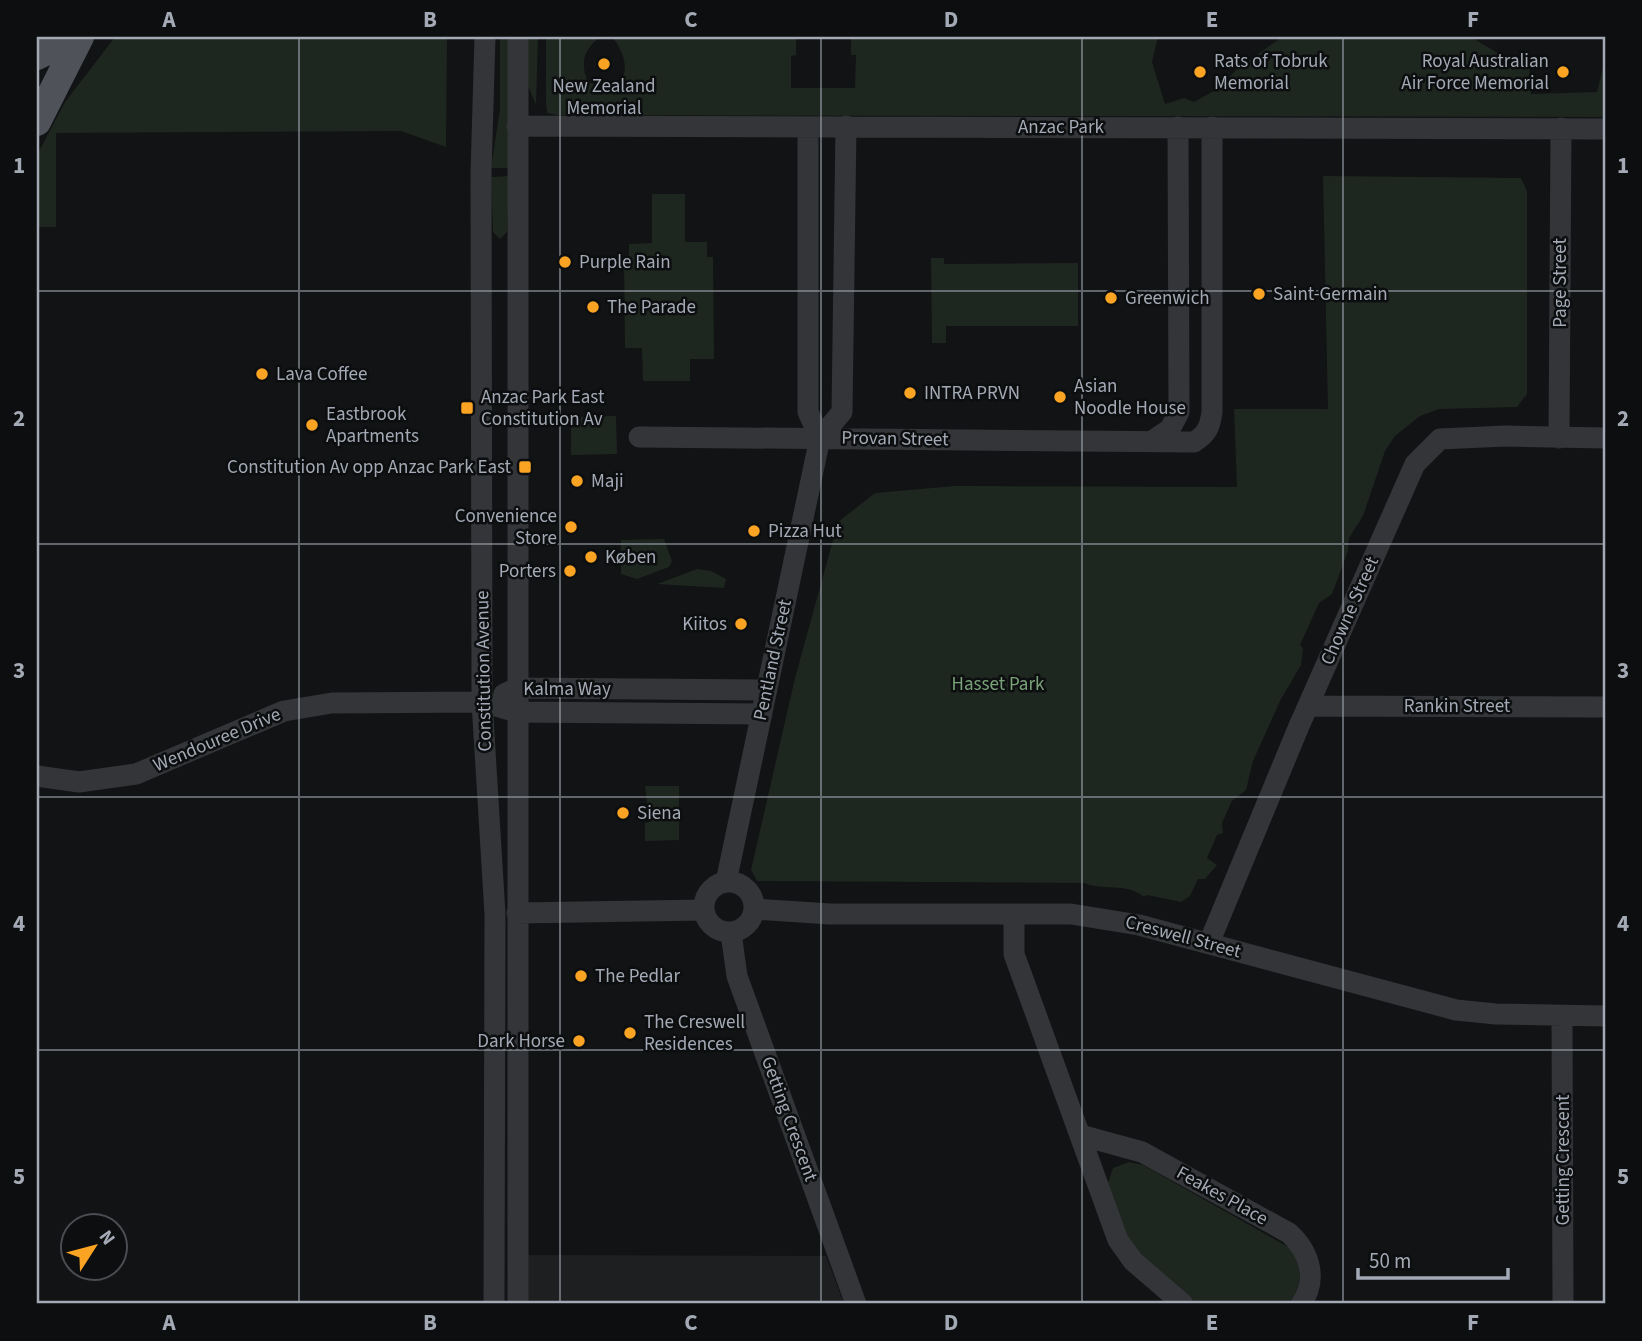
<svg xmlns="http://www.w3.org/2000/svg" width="1642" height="1341" font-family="'Source Sans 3',sans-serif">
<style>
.built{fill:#1e1f21}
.green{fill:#1e271f}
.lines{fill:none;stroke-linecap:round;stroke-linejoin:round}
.minor{stroke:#333539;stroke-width:21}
.major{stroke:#4f5259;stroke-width:28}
.grid{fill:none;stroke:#a3aab5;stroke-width:2;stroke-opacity:0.55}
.poi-dot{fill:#fba424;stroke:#0d0e0f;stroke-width:2.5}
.labels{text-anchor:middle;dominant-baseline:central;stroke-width:5;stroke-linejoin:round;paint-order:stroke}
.poi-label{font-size:19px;fill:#a3aab5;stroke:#0d0e0f;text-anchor:start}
.street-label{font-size:19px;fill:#a3aab5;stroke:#0d0e0f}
.park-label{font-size:19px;fill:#79a279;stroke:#0d0e0f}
.neatline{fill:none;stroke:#a3aab5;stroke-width:2.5}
.grid-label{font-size:23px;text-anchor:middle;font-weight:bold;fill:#a3aab5}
</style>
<rect width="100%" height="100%" fill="#121314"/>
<path class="built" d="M 528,1255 L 826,1256 L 844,1304 L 528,1304 Z"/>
<path class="green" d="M 115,37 L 447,37 L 446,147 L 401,131 L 56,133 L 56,227 L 37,227 L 37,155 L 65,102 Z
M 500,37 L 509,37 L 509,168 L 491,168 L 500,109 Z
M 528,37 L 538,37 L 536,105 L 528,86 Z
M 546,37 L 600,37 C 585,48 579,63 588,81 L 603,89 C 634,85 627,54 612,37 L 796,37 L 796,55 L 791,56 L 791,88 L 855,88 L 856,55 L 851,55 L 851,38 L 1158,37 L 1152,62 L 1165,104 L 1184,98 L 1194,102 L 1221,87 L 1237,69 L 1282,37 L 1471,37 L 1511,61 L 1529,63 L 1531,94 L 1597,92 L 1605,60 L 1605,117 L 557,115 L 547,113 L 546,103 Z
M 509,176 L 507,232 L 500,239 L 493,232 L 491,177 Z
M 1323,176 L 1521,178 L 1527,191 L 1527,394 L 1517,407 L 1439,409 L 1420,416 L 1395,436 L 1385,451 L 1363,516 L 1349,538 L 1348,551 L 1332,594 L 1319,603 L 1300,645 L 1303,648 L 1301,665 L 1281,699 L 1253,761 L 1246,790 L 1232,801 L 1222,823 L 1223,833 L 1217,835 L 1207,858 L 1217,865 L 1205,879 L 1198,879 L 1190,896 L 1181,902 L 1147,895 L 1144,897 C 1126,882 1103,891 1084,883 L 757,881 L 751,870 L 795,678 L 838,522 L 875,493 L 955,486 L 1237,487 L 1234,409 L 1328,409 Z
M 652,194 L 685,194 L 685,242 L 707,242 L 707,257 L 713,257 L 714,359 L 690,359 L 690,381 L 643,381 L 642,348 L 625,348 L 624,256 L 629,256 L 629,244 L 652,243 Z
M 931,258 L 944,258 L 944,264 L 1078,263 L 1078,326 L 946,326 L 946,343 L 932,343 Z
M 616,416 L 617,454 L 571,455 L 571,417 Z
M 664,539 L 672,561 L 669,567 L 637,579 L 621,574 L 621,540 Z
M 697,569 L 711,571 L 726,579 L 724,588 L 657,584 Z
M 645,786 L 679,786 L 679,840 L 645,841 L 645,823 L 649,822 Z
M 1129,1162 L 1143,1165 L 1290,1248 C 1303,1265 1303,1289 1287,1304 L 1197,1304 L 1131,1246 L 1108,1183 L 1113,1168 Z"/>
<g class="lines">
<path class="minor" d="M 485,37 L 481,173 L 482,702 L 495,914 L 494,1304
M 517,126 L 1605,129
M 808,127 L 808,412 L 820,438
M 639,437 L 1194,442 C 1207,434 1210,427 1212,412 L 1212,127
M 1559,438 L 1561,128
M 1152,441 L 1170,429 L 1179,412 L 1178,127
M 504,694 L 517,688 L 767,690
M 1308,706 L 1605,707
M 37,776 L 79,782 L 136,774 L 284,711 L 332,703 L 482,702 L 517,712 L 762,714
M704 907a25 25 0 1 1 50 0a25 25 0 1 1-50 0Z
M 726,882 L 820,438 L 842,412 L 846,126
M 754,909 L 830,914 L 1071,914 L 1139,925 L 1456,1010 L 1496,1014 L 1605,1016
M 517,913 L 704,910
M 1014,914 L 1014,954 L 1118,1240 L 1133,1261 L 1183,1304
M 731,933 L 737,976 L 856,1304
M 1209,943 L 1299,726 L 1415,464 L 1440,439 L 1505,436 L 1605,438
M 1562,1016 L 1563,1304
M 1080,1135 L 1142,1152 L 1289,1233 C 1310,1252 1318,1280 1301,1304
M 518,1304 L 518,37"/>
<path class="major" d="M 37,56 L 75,37
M 37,122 L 80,37"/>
</g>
<path class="grid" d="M 299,37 L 299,1304M 560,37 L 560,1304M 821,37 L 821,1304M 1082,37 L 1082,1304M 1343,37 L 1343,1304M 37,291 L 1605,291M 37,544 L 1605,544M 37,797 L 1605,797M 37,1050 L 1605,1050"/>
<g class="poi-dot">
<circle cx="604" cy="64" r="7"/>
<circle cx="1200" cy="72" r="7"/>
<circle cx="1563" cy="72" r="7"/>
<circle cx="565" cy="262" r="7"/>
<circle cx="1259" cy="294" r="7"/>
<circle cx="1111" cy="298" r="7"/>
<circle cx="593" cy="307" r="7"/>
<circle cx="262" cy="374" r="7"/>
<circle cx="910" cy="393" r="7"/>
<circle cx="1060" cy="397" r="7"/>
<rect x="460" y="401" width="14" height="14" rx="3.5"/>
<circle cx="312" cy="425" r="7"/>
<rect x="518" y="460" width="14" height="14" rx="3.5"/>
<circle cx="577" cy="481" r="7"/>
<circle cx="571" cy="527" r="7"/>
<circle cx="754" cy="531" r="7"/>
<circle cx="591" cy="557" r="7"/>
<circle cx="570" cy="571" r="7"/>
<circle cx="741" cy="624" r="7"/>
<circle cx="623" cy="813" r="7"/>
<circle cx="581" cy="976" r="7"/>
<circle cx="630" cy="1033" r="7"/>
<circle cx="579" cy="1041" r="7"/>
</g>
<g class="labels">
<g class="poi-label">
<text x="1214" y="61">Rats of Tobruk<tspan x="1214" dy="22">Memorial</tspan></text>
<text x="1549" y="61" text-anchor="end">Royal Australian<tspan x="1549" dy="22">Air Force Memorial</tspan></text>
<text x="604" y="86" text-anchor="middle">New Zealand<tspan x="604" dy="22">Memorial</tspan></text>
<text x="579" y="262">Purple Rain</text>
<text x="1273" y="294">Saint-Germain</text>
<text x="1125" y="298">Greenwich</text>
<text x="607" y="307">The Parade</text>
<text x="276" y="374">Lava Coffee</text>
<text x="1074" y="386">Asian<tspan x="1074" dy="22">Noodle House</tspan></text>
<text x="924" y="393">INTRA PRVN</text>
<text x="481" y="397">Anzac Park East<tspan x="481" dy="22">Constitution Av</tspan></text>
<text x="326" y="414">Eastbrook<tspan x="326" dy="22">Apartments</tspan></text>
<text x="511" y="467" text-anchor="end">Constitution Av opp Anzac Park East</text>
<text x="591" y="481">Maji</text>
<text x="557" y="516" text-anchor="end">Convenience<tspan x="557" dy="22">Store</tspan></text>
<text x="768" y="531">Pizza Hut</text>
<text x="605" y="557">Køben</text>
<text x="556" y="571" text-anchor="end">Porters</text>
<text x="727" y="624" text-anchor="end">Kiitos</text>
<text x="637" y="813">Siena</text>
<text x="595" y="976">The Pedlar</text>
<text x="644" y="1022">The Creswell<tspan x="644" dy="22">Residences</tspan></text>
<text x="565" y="1041" text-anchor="end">Dark Horse</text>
</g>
<g class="street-label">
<text x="1061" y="127">Anzac Park</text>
<text transform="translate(1560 283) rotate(-90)">Page Street</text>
<text transform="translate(895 439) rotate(1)">Provan Street</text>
<text transform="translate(1350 611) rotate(-66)">Chowne Street</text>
<text transform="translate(773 660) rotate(-78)">Pentland Street</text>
<text transform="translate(484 671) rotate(-91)">Constitution Avenue</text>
<text x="567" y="689">Kalma Way</text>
<text x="1457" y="706">Rankin Street</text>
<text transform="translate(217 740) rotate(-23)">Wendouree Drive</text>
<text transform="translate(1183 937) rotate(15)">Creswell Street</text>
<text transform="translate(789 1119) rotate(70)">Getting Crescent</text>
<text transform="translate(1563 1160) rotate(-90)">Getting Crescent</text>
<text transform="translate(1222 1196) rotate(29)">Feakes Place</text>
</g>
<g class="park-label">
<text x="998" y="684">Hasset Park</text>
</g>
</g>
<rect width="1642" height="1341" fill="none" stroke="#0d0e0f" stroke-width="77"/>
<g transform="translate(94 1247) rotate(54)"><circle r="33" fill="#0d0e0f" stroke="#494c51" stroke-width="2"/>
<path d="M0-5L12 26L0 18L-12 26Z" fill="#fba424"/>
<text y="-10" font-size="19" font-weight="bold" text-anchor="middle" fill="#a3aab5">N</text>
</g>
<path d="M1358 1268v10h150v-10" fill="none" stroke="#a3aab5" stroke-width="3.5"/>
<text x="1369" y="1268" font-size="21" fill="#a3aab5" stroke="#0d0e0f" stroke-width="5" paint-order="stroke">50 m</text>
<rect x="38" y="38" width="1566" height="1264" class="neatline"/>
<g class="grid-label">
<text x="169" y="27">A</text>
<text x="430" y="27">B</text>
<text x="691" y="27">C</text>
<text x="951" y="27">D</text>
<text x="1212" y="27">E</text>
<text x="1473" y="27">F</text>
<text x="19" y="173">1</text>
<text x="1623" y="173">1</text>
<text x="19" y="426">2</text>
<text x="1623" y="426">2</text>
<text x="19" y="678">3</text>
<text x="1623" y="678">3</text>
<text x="19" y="931">4</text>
<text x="1623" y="931">4</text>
<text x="19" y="1184">5</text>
<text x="1623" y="1184">5</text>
<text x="169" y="1330">A</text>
<text x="430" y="1330">B</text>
<text x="691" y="1330">C</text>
<text x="951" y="1330">D</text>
<text x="1212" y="1330">E</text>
<text x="1473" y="1330">F</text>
</g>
</svg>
